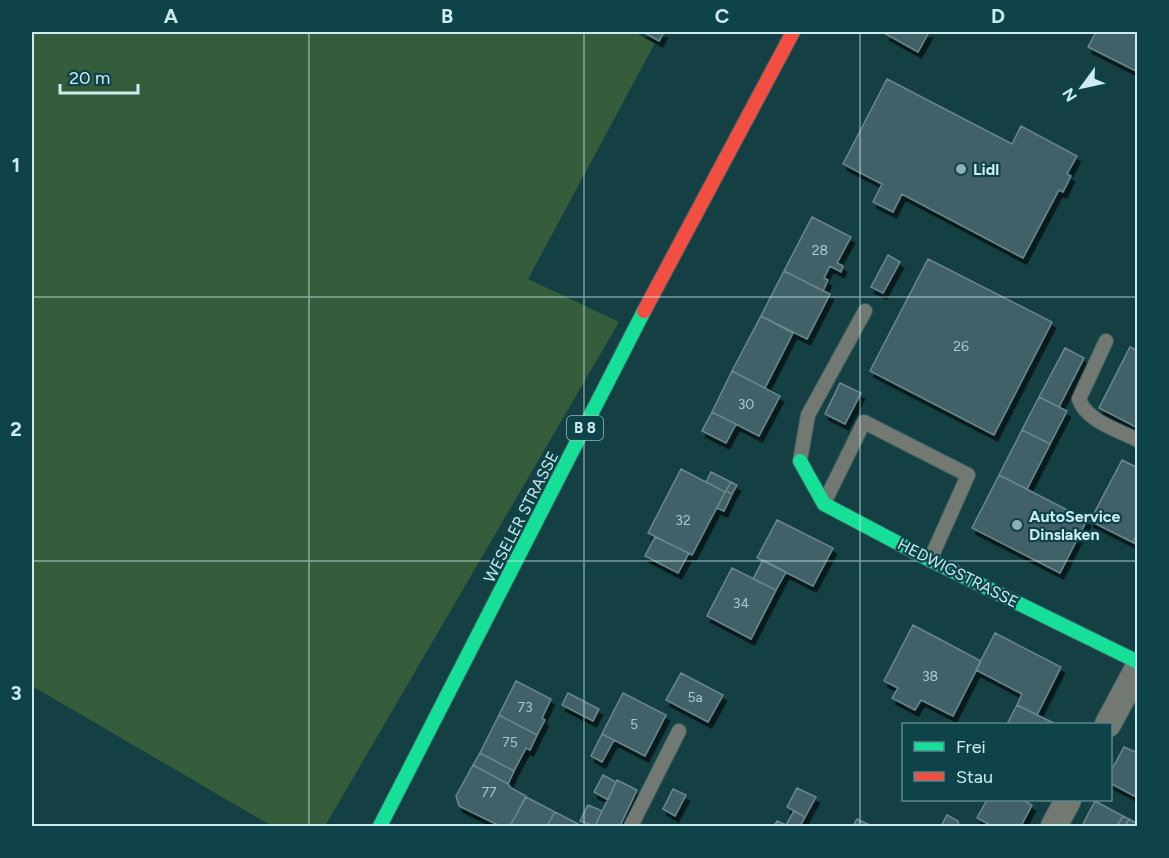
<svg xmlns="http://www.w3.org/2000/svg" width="1169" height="858" font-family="Figtree,sans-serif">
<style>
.green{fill:#355d3b}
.building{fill:#426067;stroke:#68888e;stroke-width:1.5;filter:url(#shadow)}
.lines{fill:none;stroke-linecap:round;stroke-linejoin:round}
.lane-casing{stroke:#395c5f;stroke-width:16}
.street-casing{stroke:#395c5f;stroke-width:28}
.fast-casing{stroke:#395c5f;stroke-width:16}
.jam-casing{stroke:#395c5f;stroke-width:16}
.lane{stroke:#727972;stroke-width:14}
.street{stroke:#727972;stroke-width:26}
.fast{stroke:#16e098;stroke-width:14}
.jam{stroke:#f24e42;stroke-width:14}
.grid{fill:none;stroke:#ccecf0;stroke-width:1.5;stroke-opacity:0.55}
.poi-dot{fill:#8cb0b4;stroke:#0e4449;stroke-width:2}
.labels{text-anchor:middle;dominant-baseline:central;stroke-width:4.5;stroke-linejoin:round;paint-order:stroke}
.number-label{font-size:14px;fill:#aac9ce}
.shield{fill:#0e4449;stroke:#93babe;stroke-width:1.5}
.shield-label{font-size:15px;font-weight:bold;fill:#ccecf0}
.poi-label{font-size:16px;font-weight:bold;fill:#ccecf0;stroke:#0e4449;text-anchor:start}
.street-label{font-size:16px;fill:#ccecf0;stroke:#0e4449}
.neatline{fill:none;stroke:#ccecf0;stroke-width:2}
.grid-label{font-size:20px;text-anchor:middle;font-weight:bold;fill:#ccecf0}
</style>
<defs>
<filter id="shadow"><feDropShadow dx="3.5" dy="6" stdDeviation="0" flood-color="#0009"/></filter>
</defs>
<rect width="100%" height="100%" fill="#144044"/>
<path class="green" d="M 32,32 L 634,32 L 655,43 L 528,279 L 619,322 L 325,826 L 272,826 L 32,686 Z"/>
<path class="building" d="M 643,32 L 664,32 L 659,41 Z
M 888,32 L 929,32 L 918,52 L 886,34 Z
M 1096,32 L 1138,32 L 1138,72 L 1088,47 Z
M 887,79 L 1012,144 L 1021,126 L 1077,156 L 1067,174 L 1071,176 L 1063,192 L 1059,190 L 1023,258 L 902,194 L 893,212 L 873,202 L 882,184 L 843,164 Z
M 812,217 L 851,237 L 837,263 L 843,266 L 841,272 L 830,266 L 824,278 L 828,280 L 823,291 L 784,271 Z
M 888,255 L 900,262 L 883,293 L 871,287 Z
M 928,259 L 1052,322 L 994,435 L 870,371 Z
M 784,271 L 830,294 L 807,339 L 761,316 Z
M 761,316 L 793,333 L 765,388 L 732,371 Z
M 1130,347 L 1138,351 L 1138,428 L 1099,408 Z
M 1065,348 L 1084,358 L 1059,407 L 1039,397 Z
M 732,371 L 780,396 L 759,436 L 712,412 Z
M 840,383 L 861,393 L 845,424 L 825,414 Z
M 1039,397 L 1067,411 L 1050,444 L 1022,430 Z
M 712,412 L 736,424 L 726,443 L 702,431 Z
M 1022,430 L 1050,444 L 1027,489 L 999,475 Z
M 1122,460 L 1138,468 L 1138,533 L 1133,541 L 1138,545 L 1090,521 Z
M 681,469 L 725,492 L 692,555 L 648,533 Z
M 711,472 L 731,482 L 726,491 L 732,494 L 724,511 L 717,508 L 725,492 L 706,482 Z
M 999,475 L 1087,520 L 1060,573 L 972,528 Z
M 731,482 L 737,485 L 732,494 L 726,491 Z
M 777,520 L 833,548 L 813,586 L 757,558 Z
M 655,537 L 689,553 L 678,573 L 645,556 Z
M 763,560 L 786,572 L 776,590 L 753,579 Z
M 732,568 L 776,590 L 751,639 L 707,616 Z
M 913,625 L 981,661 L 953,716 L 921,700 L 915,710 L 892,698 L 898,688 L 884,681 Z
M 995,633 L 1061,667 L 1037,715 L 1017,705 L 1022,694 L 976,670 Z
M 681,673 L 723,695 L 708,722 L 666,700 Z
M 516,681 L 551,699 L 542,718 L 545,720 L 537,735 L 499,715 Z
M 568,693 L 599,709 L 593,721 L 562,705 Z
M 623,693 L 666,715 L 645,756 L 602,734 Z
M 1017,705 L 1037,715 L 1056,724 L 1007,724 Z
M 499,715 L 537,735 L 530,750 L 526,748 L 514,771 L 480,753 Z
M 602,734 L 614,740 L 602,762 L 591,756 Z
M 1124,747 L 1138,753 L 1138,789 L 1134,796 L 1110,783 L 1110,773 Z
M 480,753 L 514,771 L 508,784 L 473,765 Z
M 473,765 L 508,784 L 511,788 L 526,796 L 510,826 L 500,826 L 459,806 L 456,796 Z
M 603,775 L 616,782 L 608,800 L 594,792 Z
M 617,780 L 637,790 L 620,826 L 595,826 Z
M 797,788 L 816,797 L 805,817 L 787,807 Z
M 673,789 L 686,795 L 675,816 L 663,809 Z
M 526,797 L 555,812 L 547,826 L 510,826 Z
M 987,800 L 1023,800 L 1032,805 L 1021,826 L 992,826 L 977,818 Z
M 1095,801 L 1123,816 L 1117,826 L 1082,826 Z
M 588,805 L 602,811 L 595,826 L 580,821 Z
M 794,811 L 805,817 L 800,826 L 786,825 Z
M 555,812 L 582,826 L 547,826 Z
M 947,815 L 958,821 L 959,826 L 941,826 Z
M 1123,816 L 1129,819 L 1125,826 L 1117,826 Z
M 857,819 L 872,826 L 853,826 Z
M 1129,819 L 1138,824 L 1138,826 L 1125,826 Z
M 777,821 L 786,825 L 789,826 L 774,826 Z"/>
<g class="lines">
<defs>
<path id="lane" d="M 1106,341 L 1079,399 C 1086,421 1118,430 1138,440
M 800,461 L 808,415 L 865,311
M 825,501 L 864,422 L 968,475 L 930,560
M 631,826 L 679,731"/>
<path id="street" d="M 1108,724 L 1138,668
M 1054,826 L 1068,800"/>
<path id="fast" d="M 800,461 L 824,504 L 930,560 L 1138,662
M 380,826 L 644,311"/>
<path id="jam" d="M 644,311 L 793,32"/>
</defs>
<use href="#lane" class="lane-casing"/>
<use href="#street" class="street-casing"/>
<use href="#fast" class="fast-casing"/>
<use href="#jam" class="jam-casing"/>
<use href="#lane" class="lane"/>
<use href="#street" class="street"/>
<use href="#fast" class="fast"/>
<use href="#jam" class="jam"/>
</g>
<path class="grid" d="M 309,32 L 309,826M 584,32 L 584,826M 860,32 L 860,826M 32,297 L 1138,297M 32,561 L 1138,561"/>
<g class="poi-dot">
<circle cx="961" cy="169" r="6"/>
<circle cx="1017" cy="525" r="6"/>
</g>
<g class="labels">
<g class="number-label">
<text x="820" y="250">28</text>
<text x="961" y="346">26</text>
<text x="746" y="404">30</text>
<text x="683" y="520">32</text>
<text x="741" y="603">34</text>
<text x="930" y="676">38</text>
<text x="695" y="697">5a</text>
<text x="525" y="707">73</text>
<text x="634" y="724">5</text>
<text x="510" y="742">75</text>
<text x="489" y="792">77</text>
</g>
<rect class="shield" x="567" y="416" width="36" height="24" rx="4.5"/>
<g class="shield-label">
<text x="585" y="428">B 8</text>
</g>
<g class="poi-label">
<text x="973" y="169">Lidl</text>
<text x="1029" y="516">AutoService<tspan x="1029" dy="18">Dinslaken</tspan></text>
</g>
<g class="street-label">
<text transform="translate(521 517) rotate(-63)">WESELER STRASSE</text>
<text transform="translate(958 573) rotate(27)">HEDWIGSTRASSE</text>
</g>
</g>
<rect width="1169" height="858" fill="none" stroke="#0e4449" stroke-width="66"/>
<rect x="902" y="723" width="210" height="78" fill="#0e4449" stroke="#5a878c" stroke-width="1.5"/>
<rect x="914" y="742" width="30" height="9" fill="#16e098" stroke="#5a878c" stroke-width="1.5"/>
<text x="956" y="753" font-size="18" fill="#ccecf0">Frei</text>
<rect x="914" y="772" width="30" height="9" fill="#f24e42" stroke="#5a878c" stroke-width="1.5"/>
<text x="956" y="783" font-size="18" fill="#ccecf0">Stau</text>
<g transform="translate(1082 87) rotate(237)" stroke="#0e4449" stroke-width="4.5" paint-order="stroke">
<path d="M0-4.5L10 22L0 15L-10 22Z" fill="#ccecf0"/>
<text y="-9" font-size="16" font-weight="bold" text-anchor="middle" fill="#ccecf0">N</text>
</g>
<path d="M60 84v9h78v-9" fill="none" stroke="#ccecf0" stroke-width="3"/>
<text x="69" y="84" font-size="18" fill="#ccecf0" stroke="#0e4449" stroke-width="4.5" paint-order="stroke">20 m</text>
<rect x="33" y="33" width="1103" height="792" class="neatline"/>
<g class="grid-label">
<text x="171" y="23">A</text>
<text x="447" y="23">B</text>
<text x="722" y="23">C</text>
<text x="998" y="23">D</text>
<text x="16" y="172">1</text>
<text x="16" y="436">2</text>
<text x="16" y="700">3</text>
</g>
</svg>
